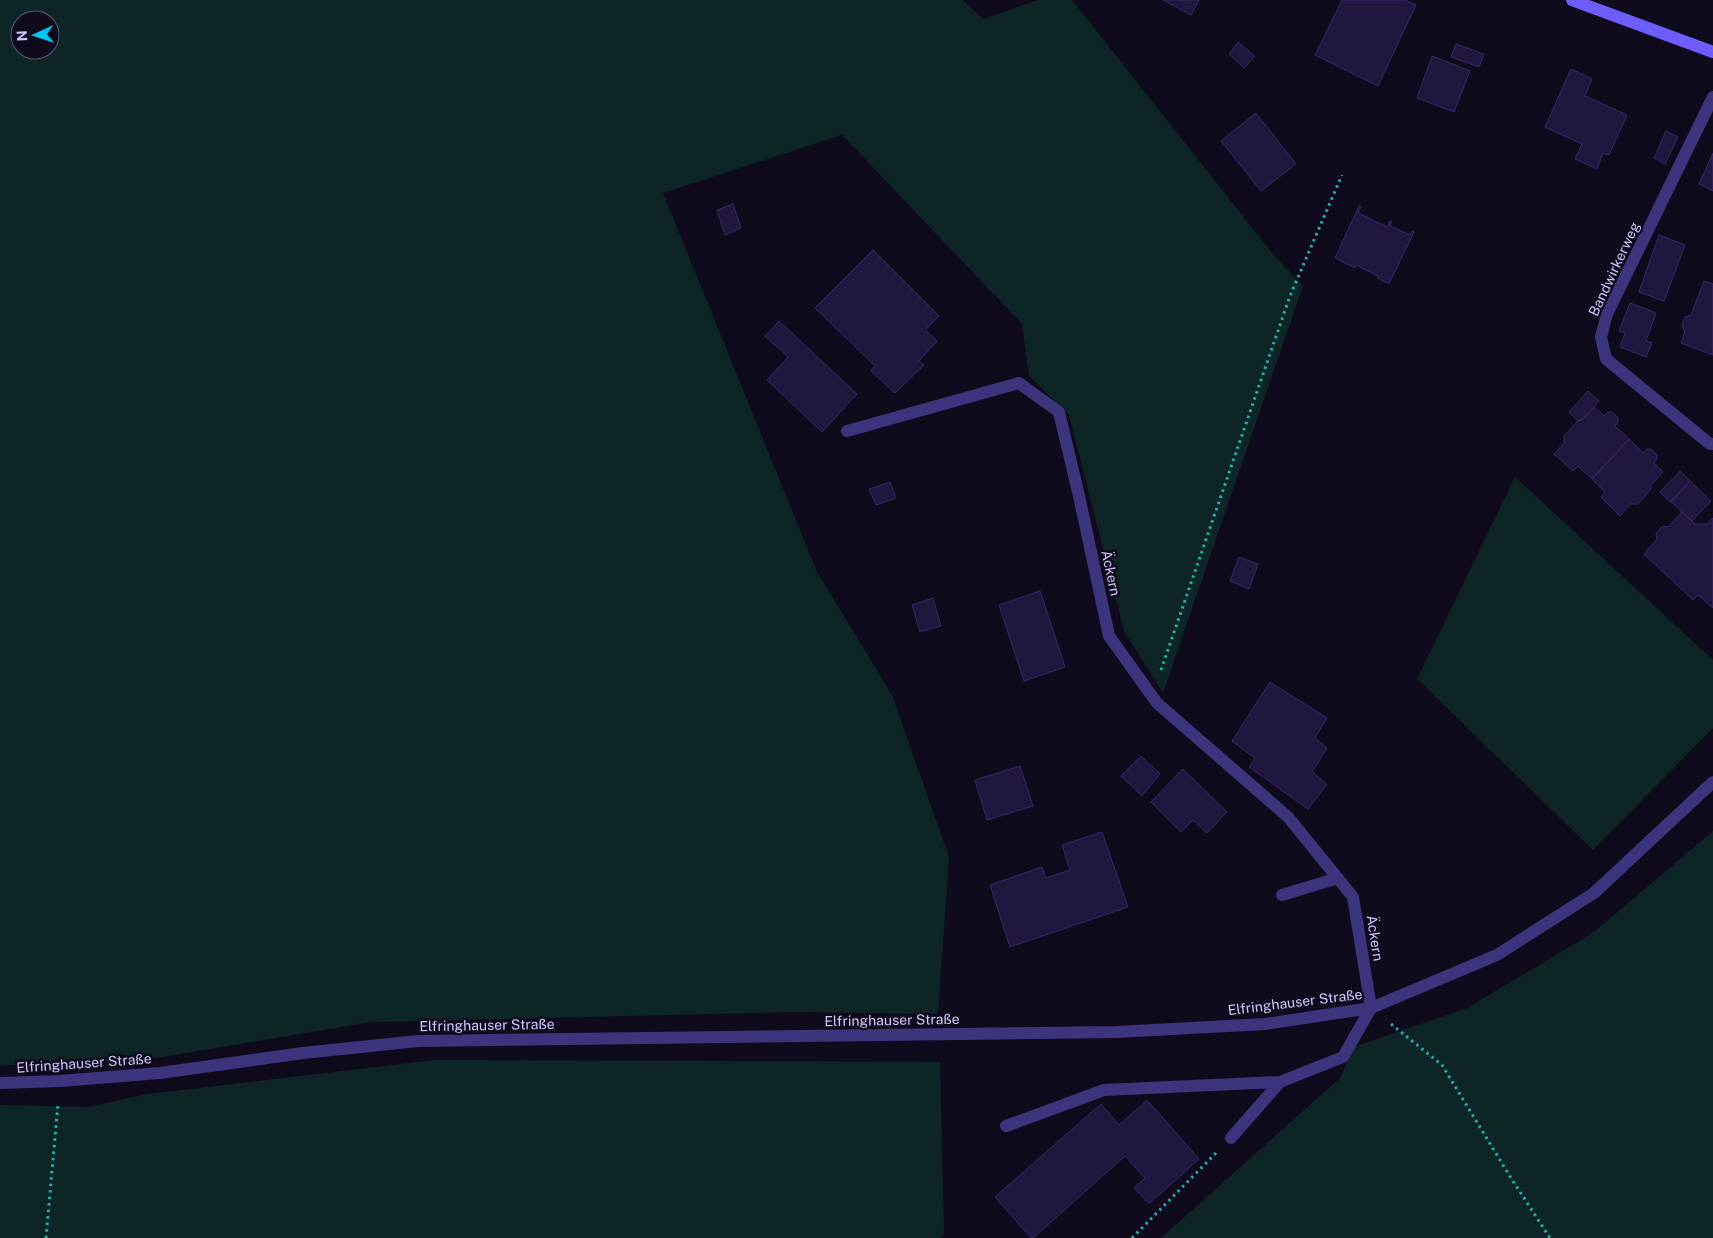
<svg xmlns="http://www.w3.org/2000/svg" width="1713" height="1238" font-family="'Public Sans',sans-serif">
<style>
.green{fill:#0e2526;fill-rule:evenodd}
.building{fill:#21163e;stroke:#3a276b}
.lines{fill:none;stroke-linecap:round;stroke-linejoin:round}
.path{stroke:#29aeb0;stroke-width:3;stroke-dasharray:2.5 4;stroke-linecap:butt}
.service{stroke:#3c347d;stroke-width:12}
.minor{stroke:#3c347d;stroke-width:12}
.tertiary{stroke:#3c347d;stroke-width:12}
.secondary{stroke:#6d5dff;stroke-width:12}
.labels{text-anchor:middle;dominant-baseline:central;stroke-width:5;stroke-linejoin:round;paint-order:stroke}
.street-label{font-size:14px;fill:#d1c6ff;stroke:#0f0b1c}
</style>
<rect width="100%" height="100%" fill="#0f0b1c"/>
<path class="green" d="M 0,0 L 963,0 L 983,19 L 1038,0 L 1072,0 L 1272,253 L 1303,286 L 1163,693 L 1124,631 L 1069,415 L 1029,376 L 1022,324 L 842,135 L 663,193 L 817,572 L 892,695 L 949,857 L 938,1014 L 791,1012 L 371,1022 L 144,1060 L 70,1065 L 0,1065 ZM 20,20 L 50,20 L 50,50 L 20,50 Z
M 1515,477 L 1713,660 L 1713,728 L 1593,850 L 1417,679 Z
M 1713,831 L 1713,1238 L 1161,1238 L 1340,1078 L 1354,1047 L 1467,1008 L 1594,932 Z
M 435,1060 L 940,1062 L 944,1234 L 940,1238 L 0,1238 L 0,1105 L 87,1107 L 148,1094 Z"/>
<path class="building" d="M 1163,0 L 1199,0 L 1191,15 Z
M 1342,0 L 1405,0 L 1416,5 L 1378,86 L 1315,55 Z
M 1238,42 L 1255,56 L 1244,68 L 1229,54 Z
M 1456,44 L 1484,54 L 1479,67 L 1451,57 Z
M 1432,56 L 1470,71 L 1454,112 L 1417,98 Z
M 1571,69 L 1592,79 L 1585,96 L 1627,115 L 1609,155 L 1603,153 L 1597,169 L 1575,159 L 1582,144 L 1545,127 Z
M 1256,113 L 1296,164 L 1261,191 L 1221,141 Z
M 1666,131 L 1678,137 L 1665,164 L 1654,158 Z
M 1713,153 L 1713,191 L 1699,184 Z
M 733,204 L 741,228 L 725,235 L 717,210 Z
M 1359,206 L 1361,207 L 1358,213 L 1387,227 L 1390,221 L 1392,221 L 1390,226 L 1410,235 L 1412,231 L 1414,232 L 1389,284 L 1377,278 L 1378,276 L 1356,265 L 1355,268 L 1335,258 Z
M 1659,235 L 1685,245 L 1664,301 L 1639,292 Z
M 873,250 L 939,316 L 925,330 L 937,341 L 919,361 L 924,365 L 895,393 L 871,371 L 875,366 L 815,308 Z
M 1704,281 L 1713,284 L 1713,355 L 1681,343 L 1685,331 L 1682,326 L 1685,317 L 1691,315 Z
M 1630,303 L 1656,313 L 1646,341 L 1652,343 L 1646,357 L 1620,347 L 1625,333 L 1619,331 Z
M 779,321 L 857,394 L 822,432 L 767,380 L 788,357 L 765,336 Z
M 1588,391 L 1599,401 L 1582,420 L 1578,421 L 1569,412 Z
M 1594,407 L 1604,416 L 1608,412 L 1612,412 L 1618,418 L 1618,422 L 1615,426 L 1629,439 L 1592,479 L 1578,466 L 1573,471 L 1554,454 L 1564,443 L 1564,436 L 1578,421 L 1582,420 Z
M 1629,439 L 1643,453 L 1647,449 L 1651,449 L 1657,455 L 1657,459 L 1654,463 L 1663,472 L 1651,485 L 1651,489 L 1638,504 L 1630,504 L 1620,516 L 1601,497 L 1605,492 L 1592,479 Z
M 1680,471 L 1690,481 L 1670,502 L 1660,492 Z
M 1690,481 L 1711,501 L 1692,521 L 1671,502 Z
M 890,482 L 896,498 L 876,505 L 869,489 Z
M 1682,512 L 1695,524 L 1707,524 L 1713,518 L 1713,608 L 1698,595 L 1693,600 L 1644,554 L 1657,539 L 1656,533 L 1663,526 L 1668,527 Z
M 1239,557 L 1258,564 L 1249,589 L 1230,581 Z
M 1040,591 L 1065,667 L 1024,681 L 999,605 Z
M 933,598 L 941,626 L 920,632 L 912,605 Z
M 1270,682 L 1327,718 L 1315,738 L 1327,748 L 1312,772 L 1327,784 L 1308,809 L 1249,767 L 1255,758 L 1232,741 Z
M 1141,756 L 1160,774 L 1142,796 L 1121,776 Z
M 1020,766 L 1033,806 L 987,820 L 975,780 Z
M 1183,769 L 1227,812 L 1207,833 L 1193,820 L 1181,832 L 1151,802 Z
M 1102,832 L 1128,907 L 1010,947 L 990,885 L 1042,867 L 1046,878 L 1070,870 L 1062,845 Z
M 1147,1100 L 1199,1159 L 1149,1204 L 1134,1188 L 1145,1178 L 1125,1156 L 1033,1238 L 1031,1238 L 995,1197 L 1101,1104 L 1119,1125 Z"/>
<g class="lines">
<path class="path" d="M 1161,670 L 1290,296 L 1342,175
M 1391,1024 L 1442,1065 L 1511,1178 L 1550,1238
M 46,1238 L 58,1104
M 1132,1238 L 1216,1153"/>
<path class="service" d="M 1006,1126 L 1104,1090 L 1280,1082
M 1231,1138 L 1280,1082 L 1343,1057 L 1371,1008"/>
<path class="minor" d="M 1713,97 L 1607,314 L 1601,337 L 1606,359 L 1710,444 L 1713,444
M 847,431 L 1019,383 L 1059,412 L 1079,496 L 1109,636 L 1157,703 L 1288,817 L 1353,897 L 1371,1008
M 1282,895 L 1338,878"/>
<path class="tertiary" d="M 0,1083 L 60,1081 L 160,1073 L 303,1053 L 418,1041 L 1117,1032 L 1265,1024 L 1371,1008 L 1497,955 L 1594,893 L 1713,782"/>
<path class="secondary" d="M 1572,0 L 1713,52"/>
</g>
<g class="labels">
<g class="street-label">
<text transform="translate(1614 269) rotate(-65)">Bandwirkerweg</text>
<text transform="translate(1111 573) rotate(78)">Äckern</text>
<text transform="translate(1375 938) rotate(81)">Äckern</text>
<text transform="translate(1295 1002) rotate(-7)">Elfringhauser Straße</text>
<text transform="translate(892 1020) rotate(-1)">Elfringhauser Straße</text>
<text transform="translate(487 1025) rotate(-1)">Elfringhauser Straße</text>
<text transform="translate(84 1063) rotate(-4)">Elfringhauser Straße</text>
</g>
</g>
<g transform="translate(35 35) rotate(267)"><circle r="24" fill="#0f0b1c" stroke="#5d5677"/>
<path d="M0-4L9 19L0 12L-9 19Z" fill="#00c7f1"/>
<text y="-8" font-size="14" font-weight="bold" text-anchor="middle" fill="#d1c6ff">N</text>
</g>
</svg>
